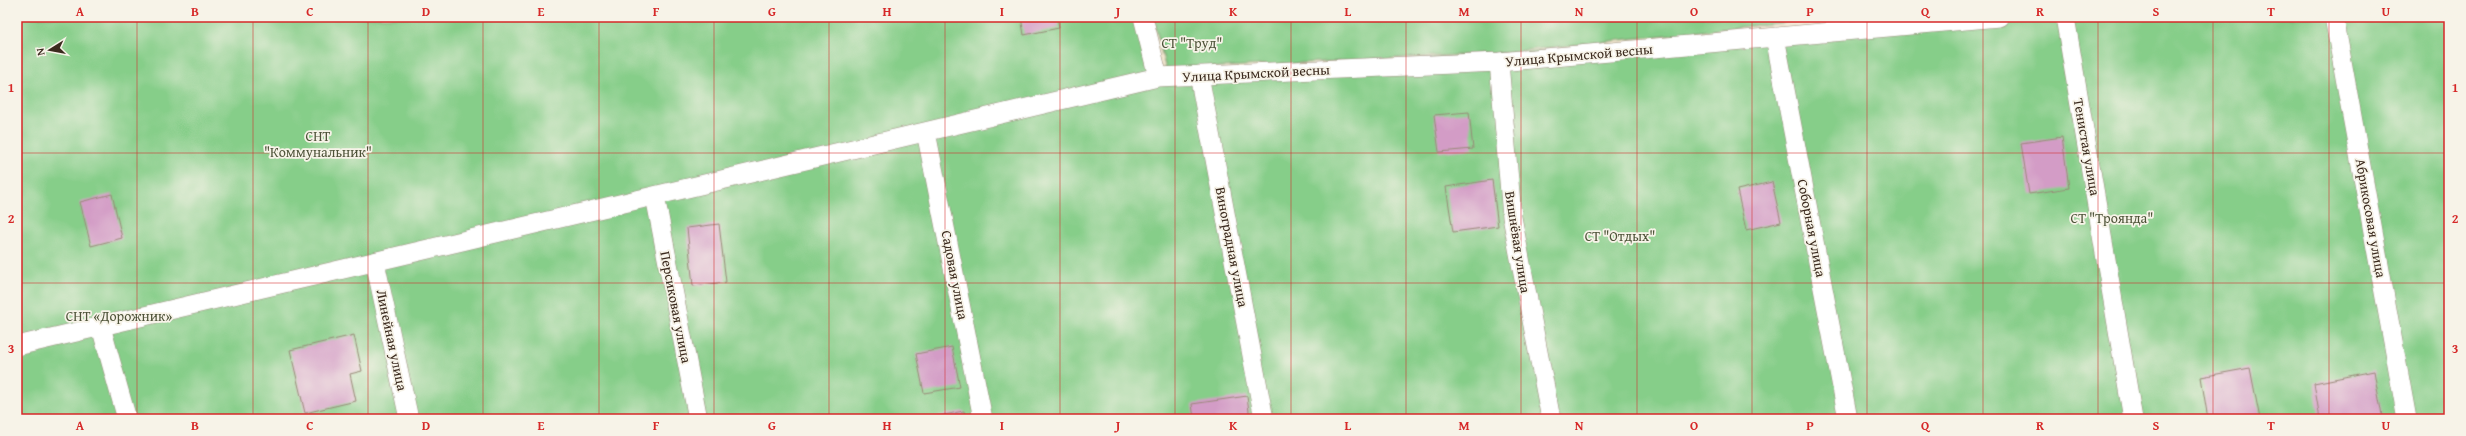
<svg xmlns="http://www.w3.org/2000/svg" width="2466" height="436" font-family="'Gentium Book Plus',serif">
<style>
.green{fill:#86ce89;stroke:#607c54}
.building{fill:#d39cc6}
.lines{fill:none;stroke-linecap:round;stroke-linejoin:round}
.lane-casing{stroke:#978877;stroke-width:20}
.lane{stroke:#fff;stroke-width:19}
.grid{fill:none;stroke:#d62828;stroke-width:1;stroke-opacity:0.55}
.labels{text-anchor:middle;dominant-baseline:central;stroke-width:3.5;stroke-linejoin:round;paint-order:stroke}
.park-label{font-size:14px;fill:#4e5339;stroke:#f7f3e8}
.street-label{font-size:14px;fill:#3b2a1e;stroke:#f7f3e8}
.neatline{fill:none;stroke:#d62828;stroke-width:1.5}
.grid-label{font-size:13px;text-anchor:middle;font-weight:bold;fill:#d62828}
</style>
<rect width="100%" height="100%" fill="#f7f3e8"/>
<filter id="ink" filterUnits="userSpaceOnUse"><feTurbulence type="fractalNoise" baseFrequency=".025" numOctaves="2"/><feDisplacementMap in="SourceGraphic" scale="8" xChannelSelector="R" yChannelSelector="G"/><feConvolveMatrix kernelMatrix="1 2 1 2 8 2 1 2 1" color-interpolation-filters="sRGB"/></filter>
<filter id="wash" filterUnits="userSpaceOnUse"><feTurbulence type="fractalNoise" baseFrequency=".012" numOctaves="4" result="noise"/><feDisplacementMap in="SourceGraphic" scale="16" xChannelSelector="R" yChannelSelector="G"/><feGaussianBlur stdDeviation="0.9" result="paint"/><feColorMatrix in="noise" values="0 0 0 0 0 0 0 0 0 0 0 0 0 0 0 0 0 1.4 0 .05"/><feComposite in="paint" operator="in"/></filter>
<g filter="url(#wash)">
<rect width="100%" height="100%" fill="#f3e7d0"/>
<path class="green" d="M 17,17 L 1143,17 L 1158,77 L 2058,17 L 2449,17 L 2449,419 L 17,419 Z
M 1153,17 L 1861,17 L 1769,24 L 1500,53 L 1166,70 Z"/>
<g id="blocks">
<path class="building" d="M 1021,17 L 1057,17 L 1059,28 L 1024,35 Z
M 1469,112 L 1473,149 L 1439,152 L 1434,115 Z
M 2062,137 L 2069,188 L 2029,194 L 2021,143 Z
M 1492,180 L 1498,226 L 1453,232 L 1446,187 Z
M 1772,182 L 1781,222 L 1746,230 L 1737,190 Z
M 112,194 L 122,238 L 91,246 L 80,202 Z
M 719,224 L 726,282 L 693,286 L 687,228 Z
M 354,335 L 362,371 L 350,374 L 356,401 L 305,413 L 290,350 Z
M 952,347 L 960,387 L 924,393 L 916,354 Z
M 2250,368 L 2260,419 L 2208,419 L 2201,377 Z
M 2374,371 L 2382,416 L 2368,419 L 2320,419 L 2314,383 Z
M 1247,396 L 1250,419 L 1194,419 L 1192,404 Z
M 964,411 L 966,419 L 928,419 L 928,418 Z"/>
</g>
</g>
<g filter="url(#ink)">
<use href="#blocks" fill-opacity="0" stroke="#978877" stroke-width="1"/>
<g class="lines">
<defs>
<path id="lane" d="M 1143,17 L 1158,77
M 2065,17 L 2133,419
M 2334,17 L 2407,419
M 1775,37 L 1848,419
M 1499,62 L 1512,217 L 1551,419
M 1199,75 L 1264,419
M 926,132 L 983,419
M 655,196 L 698,419
M 375,262 L 409,419
M 101,327 L 127,419
M 17,346 L 1158,77 L 1499,62 L 1999,17"/>
</defs>
<use href="#lane" class="lane-casing"/>
<use href="#lane" class="lane"/>
</g>
</g>
<path class="grid" d="M 137,17 L 137,419M 253,17 L 253,419M 368,17 L 368,419M 483,17 L 483,419M 599,17 L 599,419M 714,17 L 714,419M 829,17 L 829,419M 945,17 L 945,419M 1060,17 L 1060,419M 1175,17 L 1175,419M 1291,17 L 1291,419M 1406,17 L 1406,419M 1521,17 L 1521,419M 1637,17 L 1637,419M 1752,17 L 1752,419M 1867,17 L 1867,419M 1983,17 L 1983,419M 2098,17 L 2098,419M 2213,17 L 2213,419M 2329,17 L 2329,419M 17,153 L 2449,153M 17,283 L 2449,283"/>
<g class="labels">
<g class="park-label">
<text x="1192" y="43">СТ "Труд"</text>
<text x="318" y="136">СНТ<tspan x="318" dy="16">"Коммунальник"</tspan></text>
<text x="2112" y="218">СТ "Троянда"</text>
<text x="1620" y="236">СТ "Отдых"</text>
<text x="119" y="316">СНТ «Дорожник»</text>
</g>
<g class="street-label">
<text transform="translate(1579 55) rotate(-5)">Улица Крымской весны</text>
<text transform="translate(1256 73) rotate(-3)">Улица Крымской весны</text>
<text transform="translate(2087 147) rotate(80)">Тенистая улица</text>
<text transform="translate(2371 218) rotate(80)">Абрикосовая улица</text>
<text transform="translate(1812 228) rotate(79)">Соборная улица</text>
<text transform="translate(1518 242) rotate(81)">Вишнёвая улица</text>
<text transform="translate(1232 247) rotate(79)">Виноградная улица</text>
<text transform="translate(955 275) rotate(79)">Садовая улица</text>
<text transform="translate(676 307) rotate(79)">Персиковая улица</text>
<text transform="translate(392 340) rotate(78)">Линейная улица</text>
</g>
</g>
<rect width="2466" height="436" fill="none" stroke="#f7f3e8" stroke-width="44"/>
<g transform="translate(50 50) rotate(259)" stroke="#f7f3e8" stroke-width="3" paint-order="stroke">
<path d="M0-3L7 15L0 10L-7 15Z" fill="#3b2a1e"/>
<text y="-6" font-size="11" font-weight="bold" text-anchor="middle" fill="#3b2a1e">N</text>
</g>
<rect x="22" y="22" width="2422" height="392" class="neatline"/>
<g class="grid-label">
<text x="80" y="16">A</text>
<text x="195" y="16">B</text>
<text x="310" y="16">C</text>
<text x="426" y="16">D</text>
<text x="541" y="16">E</text>
<text x="656" y="16">F</text>
<text x="772" y="16">G</text>
<text x="887" y="16">H</text>
<text x="1002" y="16">I</text>
<text x="1118" y="16">J</text>
<text x="1233" y="16">K</text>
<text x="1348" y="16">L</text>
<text x="1464" y="16">M</text>
<text x="1579" y="16">N</text>
<text x="1694" y="16">O</text>
<text x="1810" y="16">P</text>
<text x="1925" y="16">Q</text>
<text x="2040" y="16">R</text>
<text x="2156" y="16">S</text>
<text x="2271" y="16">T</text>
<text x="2386" y="16">U</text>
<text x="11" y="92">1</text>
<text x="2455" y="92">1</text>
<text x="11" y="223">2</text>
<text x="2455" y="223">2</text>
<text x="11" y="353">3</text>
<text x="2455" y="353">3</text>
<text x="80" y="430">A</text>
<text x="195" y="430">B</text>
<text x="310" y="430">C</text>
<text x="426" y="430">D</text>
<text x="541" y="430">E</text>
<text x="656" y="430">F</text>
<text x="772" y="430">G</text>
<text x="887" y="430">H</text>
<text x="1002" y="430">I</text>
<text x="1118" y="430">J</text>
<text x="1233" y="430">K</text>
<text x="1348" y="430">L</text>
<text x="1464" y="430">M</text>
<text x="1579" y="430">N</text>
<text x="1694" y="430">O</text>
<text x="1810" y="430">P</text>
<text x="1925" y="430">Q</text>
<text x="2040" y="430">R</text>
<text x="2156" y="430">S</text>
<text x="2271" y="430">T</text>
<text x="2386" y="430">U</text>
</g>
</svg>
